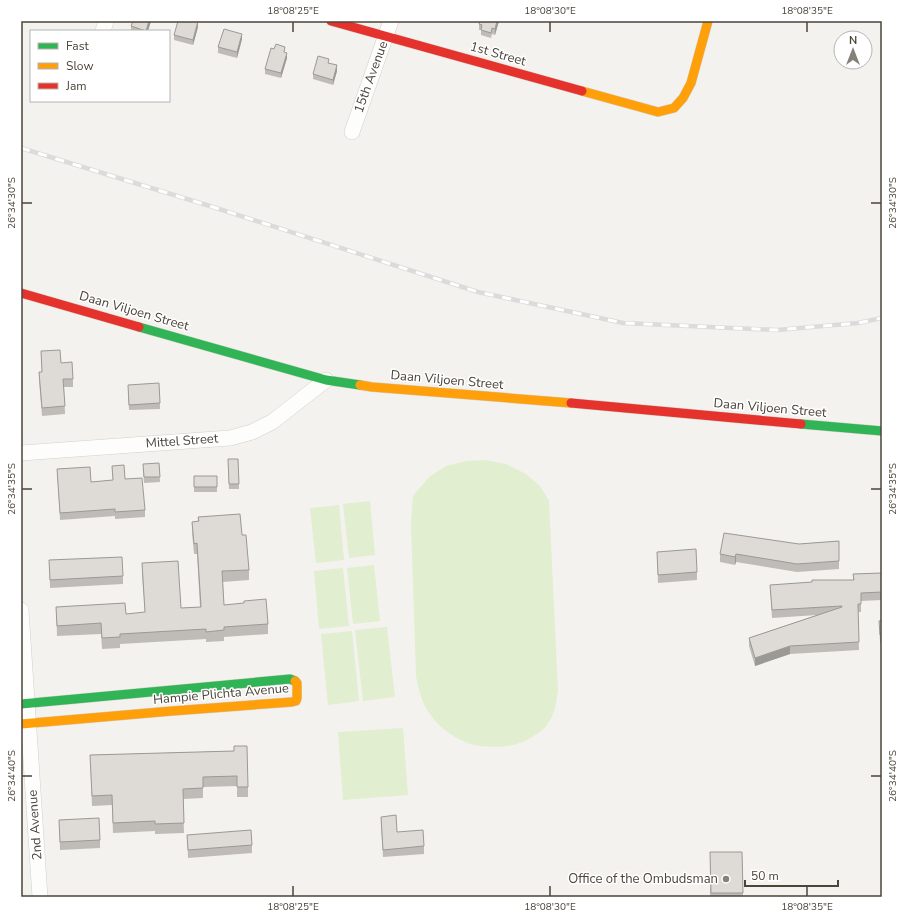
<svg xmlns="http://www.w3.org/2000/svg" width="903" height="918" font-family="'Nunito Sans',sans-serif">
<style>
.pitch{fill:#e1eecf}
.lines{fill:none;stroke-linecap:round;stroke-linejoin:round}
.street-casing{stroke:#d2d0cb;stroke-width:16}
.fast-casing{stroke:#d3cfc5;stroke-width:10}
.slow-casing{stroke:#d3cfc5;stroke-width:10}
.jam-casing{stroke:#d3cfc5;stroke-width:10}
.street{stroke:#fdfdfc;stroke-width:15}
.fast{stroke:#30b455;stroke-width:9}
.slow{stroke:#ff9f0a;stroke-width:9}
.jam{stroke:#e5322d;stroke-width:9}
.rail-casing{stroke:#dbdbda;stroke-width:4.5}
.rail{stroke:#fff;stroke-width:3;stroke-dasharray:9;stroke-linecap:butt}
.wall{fill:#bfbcb8}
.shaded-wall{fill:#9b9996}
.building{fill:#dedbd6;stroke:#9b9996}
.ticks{fill:none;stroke:#4b4439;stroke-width:1.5}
.poi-dot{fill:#868178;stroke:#fff;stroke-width:1.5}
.labels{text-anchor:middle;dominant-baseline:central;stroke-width:3;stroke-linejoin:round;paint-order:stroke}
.street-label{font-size:13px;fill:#4b4439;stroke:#fff}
.poi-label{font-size:13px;fill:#4b4439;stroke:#fff;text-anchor:end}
.neatline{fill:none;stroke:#4b4439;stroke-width:1.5}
.ticks-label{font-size:10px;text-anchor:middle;fill:#4b4439}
</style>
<rect width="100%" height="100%" fill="#f4f2ee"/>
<path class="pitch" d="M 484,460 L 506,464 L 526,474 L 540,486 L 549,501 L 558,691 C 556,703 555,714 547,725 C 541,733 524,743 513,745 C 500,747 484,748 471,744 C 457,740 438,727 430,714 C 422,704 419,690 416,677 L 411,523 L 413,496 L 429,477 L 446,466 L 466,461 Z
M 370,501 L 375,555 L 349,558 L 343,504 Z
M 339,505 L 344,560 L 316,563 L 310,508 Z
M 374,565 L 380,621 L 353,624 L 347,568 Z
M 343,568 L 349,626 L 319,629 L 314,571 Z
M 387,627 L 395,697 L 363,701 L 355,630 Z
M 352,631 L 359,701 L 328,705 L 321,634 Z
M 403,728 L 408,795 L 343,800 L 338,732 Z"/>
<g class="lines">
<defs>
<path id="street" d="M 103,31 L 106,21
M 352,132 L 391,21
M 21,453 L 230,438 L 252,432 L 272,422 L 326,380
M 21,610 L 40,897"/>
<path id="fast" d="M 139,327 L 326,380 L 360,385
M 801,424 L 882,431
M 21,704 L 290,679 L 295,681"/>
<path id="slow" d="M 582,91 L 658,112 L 674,108 L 683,98 L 691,83 L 708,21
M 360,385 L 372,387 L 571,403
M 21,724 L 172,711 L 292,702 L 296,701 L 297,698 L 297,683 L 295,681"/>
<path id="jam" d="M 331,21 L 582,91
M 21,293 L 139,327
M 571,403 L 801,424"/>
</defs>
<use href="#street" class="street-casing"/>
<use href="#fast" class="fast-casing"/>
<use href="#slow" class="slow-casing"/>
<use href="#jam" class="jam-casing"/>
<use href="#street" class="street"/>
<use href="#fast" class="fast"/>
<use href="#slow" class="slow"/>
<use href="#jam" class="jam"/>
<defs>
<path id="rail" d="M 21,148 L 213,207 L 478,292 L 623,323 L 777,330 L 858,323 L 882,318"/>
</defs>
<use href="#rail" class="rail-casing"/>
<use href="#rail" class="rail"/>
</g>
<path class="wall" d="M 133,21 L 151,21 L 148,31 L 131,31 L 131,26 Z
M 499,21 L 495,35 L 492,34 L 491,38 L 481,35 L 481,30 L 479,30 L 479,24 Z
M 198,27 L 193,45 L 174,40 L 174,35 Z
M 242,39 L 237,58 L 218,53 L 218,47 Z
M 285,53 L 287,58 L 281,78 L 265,74 L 265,69 Z
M 329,63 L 337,71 L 333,85 L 313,79 L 313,74 Z
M 41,351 L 61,363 L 73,379 L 73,387 L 64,387 L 65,414 L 42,416 L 39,380 L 39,372 L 42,372 Z
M 128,390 L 160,403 L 160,409 L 129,410 Z
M 228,459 L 238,459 L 239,489 L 229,489 Z
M 159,463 L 160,482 L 144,483 L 143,469 Z
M 112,466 L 125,479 L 145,510 L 145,517 L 115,519 L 115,516 L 60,520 L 57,469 L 91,482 L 113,480 Z
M 194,476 L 217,476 L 217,492 L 194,492 Z
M 198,517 L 242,535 L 249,570 L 249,580 L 223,582 L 224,605 L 268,624 L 268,634 L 224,637 L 224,641 L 206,642 L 206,639 L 120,644 L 120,648 L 102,649 L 101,634 L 57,636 L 56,607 L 126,614 L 145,613 L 142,574 L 142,563 L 181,608 L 200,607 L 197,554 L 194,554 L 192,532 L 192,522 L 198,521 Z
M 839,541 L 839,569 L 797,572 L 736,562 L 735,565 L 720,562 L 720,554 L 799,544 Z
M 657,552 L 697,572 L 697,580 L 658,583 Z
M 49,560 L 123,576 L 123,584 L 50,588 Z
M 882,573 L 882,600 L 861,601 L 861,612 L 858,612 L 859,650 L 790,654 L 755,666 L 749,646 L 749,638 L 817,615 L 772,618 L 770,585 L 853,580 L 853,574 Z
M 882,620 L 882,643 L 880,643 L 879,621 Z
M 234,751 L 248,787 L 248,797 L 237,797 L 237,786 L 203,787 L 203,798 L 183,799 L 184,833 L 155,834 L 155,831 L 113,833 L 112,805 L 92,806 L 90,755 Z
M 381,817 L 397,832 L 424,846 L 424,854 L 383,857 L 381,824 Z
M 59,820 L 100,840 L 100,848 L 60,850 Z
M 187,835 L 252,845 L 252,853 L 188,858 Z
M 710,852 L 742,852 L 743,897 L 710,897 Z"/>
<path class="shaded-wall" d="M 149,21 L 151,21 L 148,31 L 146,31 Z
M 198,21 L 198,27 L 193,45 L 193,40 Z
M 497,21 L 499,21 L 495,35 L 495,29 Z
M 242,34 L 242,39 L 237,58 L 237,52 Z
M 287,53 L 287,58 L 281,78 L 281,73 Z
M 337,65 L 337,71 L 333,85 L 333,80 Z
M 736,554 L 736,562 L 735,565 L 735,557 Z
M 790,646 L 790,654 L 755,666 L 755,658 Z"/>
<path class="building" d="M 133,21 L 149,21 L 146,31 L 131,26 Z
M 178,21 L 198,21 L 193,40 L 174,35 Z
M 480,21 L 497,21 L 495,29 L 492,28 L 491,33 L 481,30 L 482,25 L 479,24 Z
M 224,29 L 242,34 L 237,52 L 218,47 Z
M 276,44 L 285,47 L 284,52 L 287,53 L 281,73 L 265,69 L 271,48 L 274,49 Z
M 318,56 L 329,59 L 328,63 L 337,65 L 333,80 L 313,74 Z
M 60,350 L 61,363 L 72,362 L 73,379 L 63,379 L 65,406 L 42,408 L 39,372 L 42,372 L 41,351 Z
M 159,383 L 160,403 L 129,405 L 128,385 Z
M 228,459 L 238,459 L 239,484 L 229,484 Z
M 159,463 L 160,477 L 144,477 L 143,464 Z
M 124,465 L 125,479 L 142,478 L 145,510 L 115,512 L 115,509 L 60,513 L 57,469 L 90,467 L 91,482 L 113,480 L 112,466 Z
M 194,476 L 217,476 L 217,487 L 194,487 Z
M 240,514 L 242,535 L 246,535 L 249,570 L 222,571 L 224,605 L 244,603 L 244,601 L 266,599 L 268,624 L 224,627 L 224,630 L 206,632 L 206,629 L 120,634 L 120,637 L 102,638 L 101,623 L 57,626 L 56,607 L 125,603 L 126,614 L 145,612 L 142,563 L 178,561 L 181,608 L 201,607 L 197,543 L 194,544 L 192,522 L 199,521 L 198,517 Z
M 724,533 L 799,544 L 839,541 L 839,561 L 797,564 L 736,554 L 735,557 L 720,554 Z
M 696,549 L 697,572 L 658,575 L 657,552 Z
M 122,557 L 123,576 L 50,580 L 49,560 Z
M 882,573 L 882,592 L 861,593 L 861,604 L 858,604 L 859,642 L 790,646 L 755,658 L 749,638 L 842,607 L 842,606 L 772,610 L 770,585 L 812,582 L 812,580 L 854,580 L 853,574 Z
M 882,620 L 882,635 L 880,635 L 879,621 Z
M 234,746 L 247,746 L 248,787 L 237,787 L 237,776 L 203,777 L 203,788 L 183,789 L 184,823 L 155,824 L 155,821 L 113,823 L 112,795 L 92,796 L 90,755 L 234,751 Z
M 396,815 L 397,832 L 423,830 L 424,846 L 383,850 L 381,817 Z
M 99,818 L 100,840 L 60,842 L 59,820 Z
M 251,830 L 252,845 L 188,850 L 187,835 Z
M 710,852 L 742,852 L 743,893 L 711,893 Z"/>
<path class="ticks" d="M 293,22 L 293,32M 550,22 L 550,32M 807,22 L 807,32M 22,203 L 32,203M 871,203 L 881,203M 22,489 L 32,489M 871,489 L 881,489M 22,776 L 32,776M 871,776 L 881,776M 293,886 L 293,896M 550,886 L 550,896M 807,886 L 807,896"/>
<circle class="poi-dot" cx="726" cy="879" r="4"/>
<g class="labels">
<g class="street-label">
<text transform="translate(498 54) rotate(16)">1st Street</text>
<text transform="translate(371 77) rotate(-70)">15th Avenue</text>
<text transform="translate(134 311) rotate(16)">Daan Viljoen Street</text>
<text transform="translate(447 380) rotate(5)">Daan Viljoen Street</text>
<text transform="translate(770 408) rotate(5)">Daan Viljoen Street</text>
<text transform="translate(182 441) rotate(-4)">Mittel Street</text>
<text transform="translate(221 694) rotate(-5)">Hampie Plichta Avenue</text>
<text transform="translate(35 825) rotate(-94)">2nd Avenue</text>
</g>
<g class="poi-label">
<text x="718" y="879">Office of the Ombudsman</text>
</g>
</g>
<rect width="903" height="918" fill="none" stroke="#ffffff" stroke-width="44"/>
<rect x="30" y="30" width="140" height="72" fill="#ffffff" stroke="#b7b4b0"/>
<rect x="38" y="43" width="20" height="6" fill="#30b455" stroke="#b7b4b0"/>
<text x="66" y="50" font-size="12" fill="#4b4439">Fast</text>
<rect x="38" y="63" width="20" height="6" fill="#ff9f0a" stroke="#b7b4b0"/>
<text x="66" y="70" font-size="12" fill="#4b4439">Slow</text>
<rect x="38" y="83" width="20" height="6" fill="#e5322d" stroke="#b7b4b0"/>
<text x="66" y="90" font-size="12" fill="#4b4439">Jam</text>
<g transform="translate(853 50)"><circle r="19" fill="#ffffff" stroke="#b7b4b0"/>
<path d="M0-3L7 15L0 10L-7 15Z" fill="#868178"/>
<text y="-6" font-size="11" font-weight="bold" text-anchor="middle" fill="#4b4439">N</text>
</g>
<path d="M745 880v6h93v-6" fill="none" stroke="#4b4439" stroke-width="2"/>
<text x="751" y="880" font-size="12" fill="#4b4439" stroke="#ffffff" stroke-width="3" paint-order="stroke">50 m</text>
<rect x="22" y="22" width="859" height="874" class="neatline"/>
<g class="ticks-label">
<text x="293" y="14">18°08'25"E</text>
<text x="550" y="14">18°08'30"E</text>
<text x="807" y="14">18°08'35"E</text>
<text transform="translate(11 203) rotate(-90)" y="4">26°34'30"S</text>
<text transform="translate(892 203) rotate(-90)" y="4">26°34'30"S</text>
<text transform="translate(11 489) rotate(-90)" y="4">26°34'35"S</text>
<text transform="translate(892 489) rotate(-90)" y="4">26°34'35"S</text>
<text transform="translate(11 776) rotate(-90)" y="4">26°34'40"S</text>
<text transform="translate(892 776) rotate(-90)" y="4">26°34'40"S</text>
<text x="293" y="910">18°08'25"E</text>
<text x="550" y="910">18°08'30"E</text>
<text x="807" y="910">18°08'35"E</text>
</g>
</svg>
